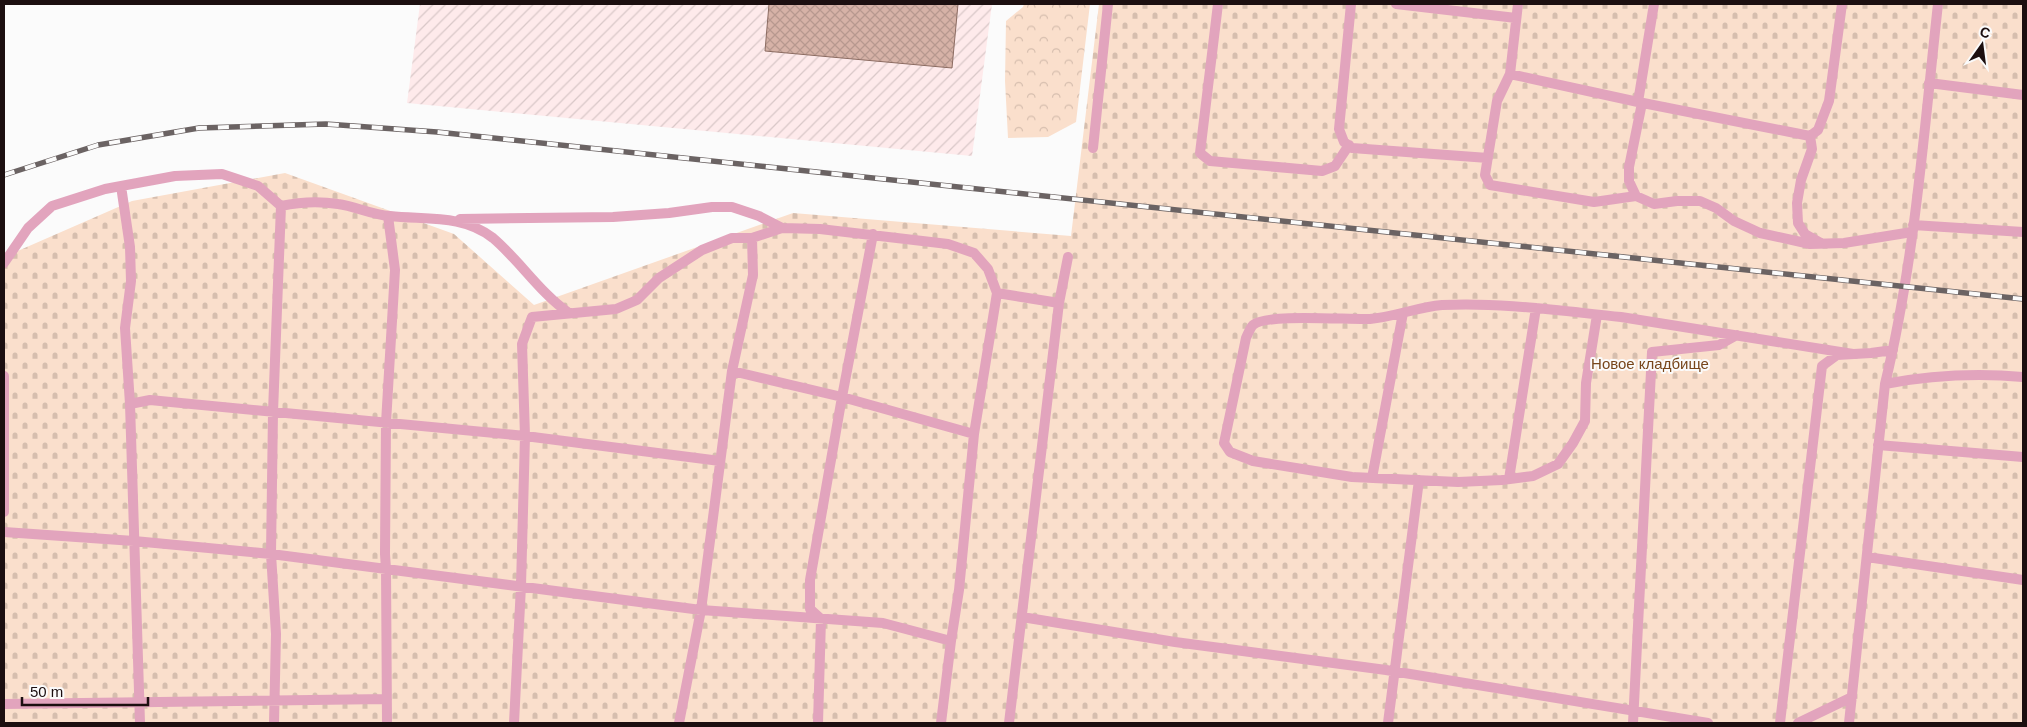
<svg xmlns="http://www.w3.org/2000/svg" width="2027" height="727" font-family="Helvetica,sans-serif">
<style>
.industrial{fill:url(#industrial-furrows)}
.forest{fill:url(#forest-crowns)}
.cemetery{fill:url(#cemetery-stones)}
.building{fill:url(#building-cross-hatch);stroke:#8c6c62}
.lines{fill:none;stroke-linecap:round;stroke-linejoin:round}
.lane{stroke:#e2a4bd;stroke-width:10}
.rail-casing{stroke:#6b6363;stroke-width:5.5}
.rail{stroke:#fbfbfb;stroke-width:4;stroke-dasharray:11;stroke-linecap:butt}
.labels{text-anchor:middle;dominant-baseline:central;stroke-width:4;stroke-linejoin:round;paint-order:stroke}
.park-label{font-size:15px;fill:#78461b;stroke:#fbfbfb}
</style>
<defs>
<pattern id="industrial-furrows" width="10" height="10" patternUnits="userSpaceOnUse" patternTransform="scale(1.25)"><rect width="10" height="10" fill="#feeaeb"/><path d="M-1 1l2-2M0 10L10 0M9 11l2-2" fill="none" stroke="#d9c8c8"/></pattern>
<pattern id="forest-crowns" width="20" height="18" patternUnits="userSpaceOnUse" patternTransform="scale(1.25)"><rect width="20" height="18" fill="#fadfcc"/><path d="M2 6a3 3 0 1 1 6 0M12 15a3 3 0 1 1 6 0" fill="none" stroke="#d6beae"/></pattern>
<pattern id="cemetery-stones" width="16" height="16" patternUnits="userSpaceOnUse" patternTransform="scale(1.25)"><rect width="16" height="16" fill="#fadfcc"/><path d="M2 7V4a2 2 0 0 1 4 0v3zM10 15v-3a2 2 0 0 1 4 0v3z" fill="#d6beae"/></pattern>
<pattern id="building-cross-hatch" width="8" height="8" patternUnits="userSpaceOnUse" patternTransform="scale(1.25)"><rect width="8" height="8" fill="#d6b2a7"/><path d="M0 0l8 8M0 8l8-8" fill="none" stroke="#b7988f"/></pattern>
</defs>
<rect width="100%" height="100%" fill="#fbfbfb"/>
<path class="industrial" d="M 420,4 L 992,4 L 972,156 L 407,103 Z"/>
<path class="forest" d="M 1024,4 L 1090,4 L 1076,122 L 1048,137 L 1008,138 L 1005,81 L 1006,21 L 1023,7 Z"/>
<path class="cemetery" d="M 1099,4 L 2023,4 L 2023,723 L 4,723 L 4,257 L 132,201 L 285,173 L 454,234 L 534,305 L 793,213 L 1071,236 Z"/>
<path class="building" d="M 769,4 L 958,4 L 952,68 L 765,51 Z"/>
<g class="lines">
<path class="lane" d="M 1218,4 L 1200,153 L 1210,161 L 1322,171 L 1335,166 L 1349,145
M 1351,4 L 1339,129 L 1344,142 L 1352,148 L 1488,158
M 1396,4 L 1516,18
M 1518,4 L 1510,74 L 1497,101 L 1485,175 L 1490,185 L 1594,202 L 1636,196 L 1654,204 L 1677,201 L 1700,201 L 1716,208 L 1734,221 L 1760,233 L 1810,244 L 1844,243 L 1912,232
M 1510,74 L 1638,102 L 1810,136
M 1929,83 L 2023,95
M 1638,102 L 1654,4
M 1093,148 L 1108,4
M 121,186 L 130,247 L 131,281 L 125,328 L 130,404 L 140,723
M 1636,196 L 1629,181 L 1629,167 L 1642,103
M 460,219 L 613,217 L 669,213 L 712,207 L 732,207 L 759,216 L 782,228
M 1913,225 L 2023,232
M 1821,243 L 1805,234 L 1798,223 L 1797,203 L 1801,180 L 1812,149 L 1810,136 L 1818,130 L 1829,101 L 1842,4
M 4,263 L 28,228 L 52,206 L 105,189 L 175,176 L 222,174 L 258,186 L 281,206 C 300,202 318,201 338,204 C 355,206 372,215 390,216 C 425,220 463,214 493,238 C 520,261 540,293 569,313
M 1597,315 L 1586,383 L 1585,421 L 1573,443 L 1558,464 L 1533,476 L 1502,480 L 1458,482 L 1352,477 L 1253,461 L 1230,452 L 1224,443 L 1246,338 C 1248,334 1250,328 1253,325 C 1267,313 1348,320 1370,319 C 1394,317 1418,307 1442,305 C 1501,302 1561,311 1621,317 L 1853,354
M 732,371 L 842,397 L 974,434
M 4,376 L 4,512
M 1885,384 C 1932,375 1976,373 2023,377
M 130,404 L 150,400 L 525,436 L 521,586 L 514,723
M 1878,445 L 2023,457
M 720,461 L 525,436 L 522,344 L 532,317 L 616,309 L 637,300 L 659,278 L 702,250 L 732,238 L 752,238 L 782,228 L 820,229 L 948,244 L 974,253 L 988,269 L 997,293 L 1059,303
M 1372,478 L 1403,313
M 1509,479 L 1536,308
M 4,532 L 134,541 L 271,554 L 701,610 L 883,623 L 951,641
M 1867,557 L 2023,580
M 1022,617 L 1175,642 L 1386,670 L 1708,723
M 4,704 L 387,699
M 274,723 L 276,634 L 271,554 L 273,412 L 281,206
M 387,723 L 386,569 L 385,554 L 386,423 L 395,270 L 388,216
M 679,723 L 701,610 L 732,371 L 753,275 L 752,238
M 818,723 L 821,619 L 810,609 L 810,580 L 842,397 L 873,234
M 941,723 L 951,641 L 959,590 L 974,434 L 997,293
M 1009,723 L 1059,303 L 1068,257
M 1388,723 L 1419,480
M 1633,723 L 1652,352 L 1719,345 L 1737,335
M 1780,723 L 1822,366 L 1837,355 L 1871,353 L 1893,350
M 1798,723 L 1852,697
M 1849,723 L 1885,384 C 1915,260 1924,130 1938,4"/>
<defs>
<path id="rail" d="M 4,175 L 98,145 L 199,128 L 326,124 L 437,132 L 2023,299"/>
</defs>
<use href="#rail" class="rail-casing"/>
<use href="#rail" class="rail"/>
</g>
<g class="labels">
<g class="park-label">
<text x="1650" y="363">Новое кладбище</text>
</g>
</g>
<rect width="2027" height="727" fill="none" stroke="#1c0f10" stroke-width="10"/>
<g transform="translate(1982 45) rotate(14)" stroke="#fbfbfb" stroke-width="4" paint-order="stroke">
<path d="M0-4L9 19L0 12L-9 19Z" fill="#1c0f10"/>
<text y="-8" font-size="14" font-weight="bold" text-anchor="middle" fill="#1c0f10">С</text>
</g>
<path d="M22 697v8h126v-8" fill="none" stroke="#1c0f10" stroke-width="2.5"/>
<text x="30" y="697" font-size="15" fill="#1c0f10" stroke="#fbfbfb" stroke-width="4" paint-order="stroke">50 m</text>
</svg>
